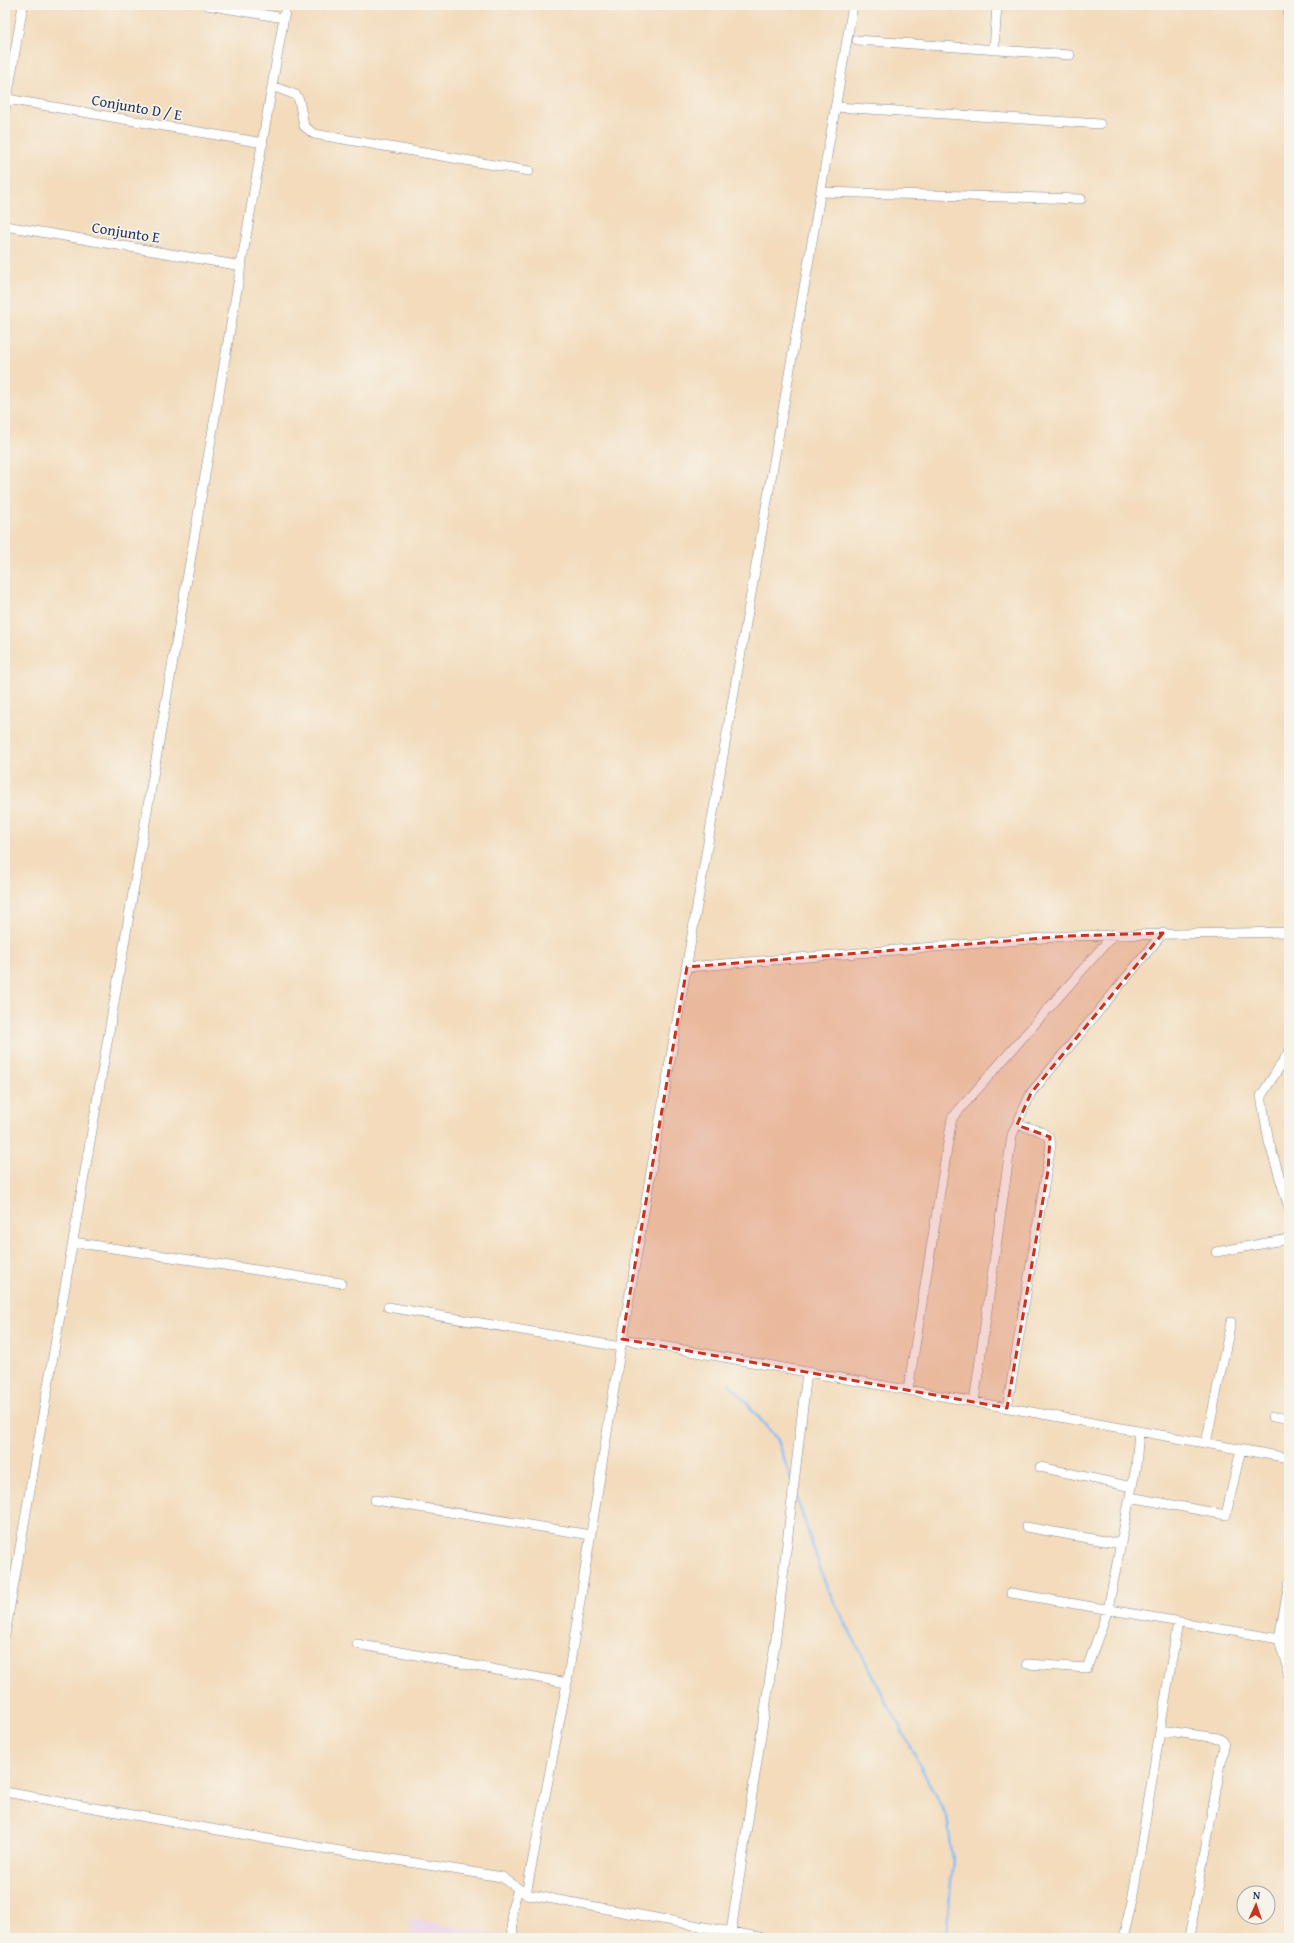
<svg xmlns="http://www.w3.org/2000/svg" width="1294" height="1943" font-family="'Gentium Book Plus',serif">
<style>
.built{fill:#ecd1ea}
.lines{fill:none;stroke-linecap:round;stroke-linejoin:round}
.stream{stroke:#85bbf4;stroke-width:2.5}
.minor-casing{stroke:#87858d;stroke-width:10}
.minor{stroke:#fff;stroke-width:9}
.marked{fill:#c8321e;fill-opacity:0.2;stroke:#c8321e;stroke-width:3;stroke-dasharray:8 5;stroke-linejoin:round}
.labels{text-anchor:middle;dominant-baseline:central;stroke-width:3.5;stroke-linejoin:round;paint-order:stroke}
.street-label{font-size:15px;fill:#1b2f5e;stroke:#f7f3e8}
</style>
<rect width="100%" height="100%" fill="#f7f3e8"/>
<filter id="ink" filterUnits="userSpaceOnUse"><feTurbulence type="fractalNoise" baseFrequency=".025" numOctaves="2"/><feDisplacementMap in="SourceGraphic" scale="8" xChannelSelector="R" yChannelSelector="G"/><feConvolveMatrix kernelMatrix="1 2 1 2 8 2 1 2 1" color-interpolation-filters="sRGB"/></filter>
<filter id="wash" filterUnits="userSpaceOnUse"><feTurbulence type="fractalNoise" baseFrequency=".012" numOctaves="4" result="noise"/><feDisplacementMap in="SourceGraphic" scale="16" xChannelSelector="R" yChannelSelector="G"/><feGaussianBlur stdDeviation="0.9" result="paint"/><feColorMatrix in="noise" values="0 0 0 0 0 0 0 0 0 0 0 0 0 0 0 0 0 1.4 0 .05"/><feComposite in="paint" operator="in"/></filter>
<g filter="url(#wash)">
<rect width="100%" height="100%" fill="#f3dbbc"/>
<path class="built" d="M 410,1919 L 507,1935 L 507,1938 L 411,1938 Z"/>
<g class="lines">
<path class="stream" d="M 730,1384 L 778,1440 L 791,1479
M 796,1496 L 826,1586 L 947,1817 L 953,1859 L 946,1938"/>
</g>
</g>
<g filter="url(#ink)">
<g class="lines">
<defs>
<path id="minor" d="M 207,5 L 284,18
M 1288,5 L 1289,23
M 857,40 L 1070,55
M 994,50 L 997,5
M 272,86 L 296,95 L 299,100 L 304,126 L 314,134 L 529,171
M 7,99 L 263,143
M 836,107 L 1100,124
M 5,110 L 23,5
M 821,192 L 1081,199
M 5,226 L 242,266
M 687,967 L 1068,936 L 1289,932
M 1289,1052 L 1261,1096 L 1269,1142 L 1289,1208
M 73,1242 L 341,1283
M 1216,1252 L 1289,1239
M 388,1307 L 621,1347
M 622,1339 L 1289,1458
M 908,1390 L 952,1118 L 1114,934
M 974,1402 L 1012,1135 L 1031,1093 L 1163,933
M 1007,1408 L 1051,1144 C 1048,1129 1029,1128 1017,1125
M 1272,1417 L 1289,1417
M 1206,1443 L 1231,1322
M 1040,1467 L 1132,1487
M 1130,1497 L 1226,1515 L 1241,1449
M 375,1500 L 591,1535
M 1026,1527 L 1121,1544
M 1289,1583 L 1279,1639 L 1289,1675
M 1011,1593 L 1279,1639
M 5,1635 L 286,5
M 357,1644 L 567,1683
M 1027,1664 L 1087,1668 L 1108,1609 L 1136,1466 L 1139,1431
M 1160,1730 L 1218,1738 L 1223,1741 L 1224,1746 L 1189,1938
M 5,1792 L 279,1841 L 502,1877 L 526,1894 L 764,1938
M 526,1894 L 567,1683 L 622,1339 L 853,5
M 731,1932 L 776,1637 L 807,1372
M 513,1938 L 512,1909 L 518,1889
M 1123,1938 L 1132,1901 L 1178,1622"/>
</defs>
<use href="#minor" class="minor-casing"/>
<use href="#minor" class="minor"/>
</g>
</g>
<path class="marked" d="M 1163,933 L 1031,1093 L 1017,1125 L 1050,1137 L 1048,1171 L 1007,1408 L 622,1339 L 687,967 L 1068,936 Z"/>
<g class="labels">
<g class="street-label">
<text transform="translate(137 107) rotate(10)">Conjunto D / E</text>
<text transform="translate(126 232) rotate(9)">Conjunto E</text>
</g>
</g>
<rect width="1294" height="1943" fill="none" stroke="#f7f3e8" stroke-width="20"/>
<g transform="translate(1256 1905) rotate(3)"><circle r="19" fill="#f7f3e8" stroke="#9fa5b1"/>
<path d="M0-3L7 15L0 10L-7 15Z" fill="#c8321e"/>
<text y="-6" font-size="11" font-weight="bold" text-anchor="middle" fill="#1b2f5e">N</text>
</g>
</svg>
